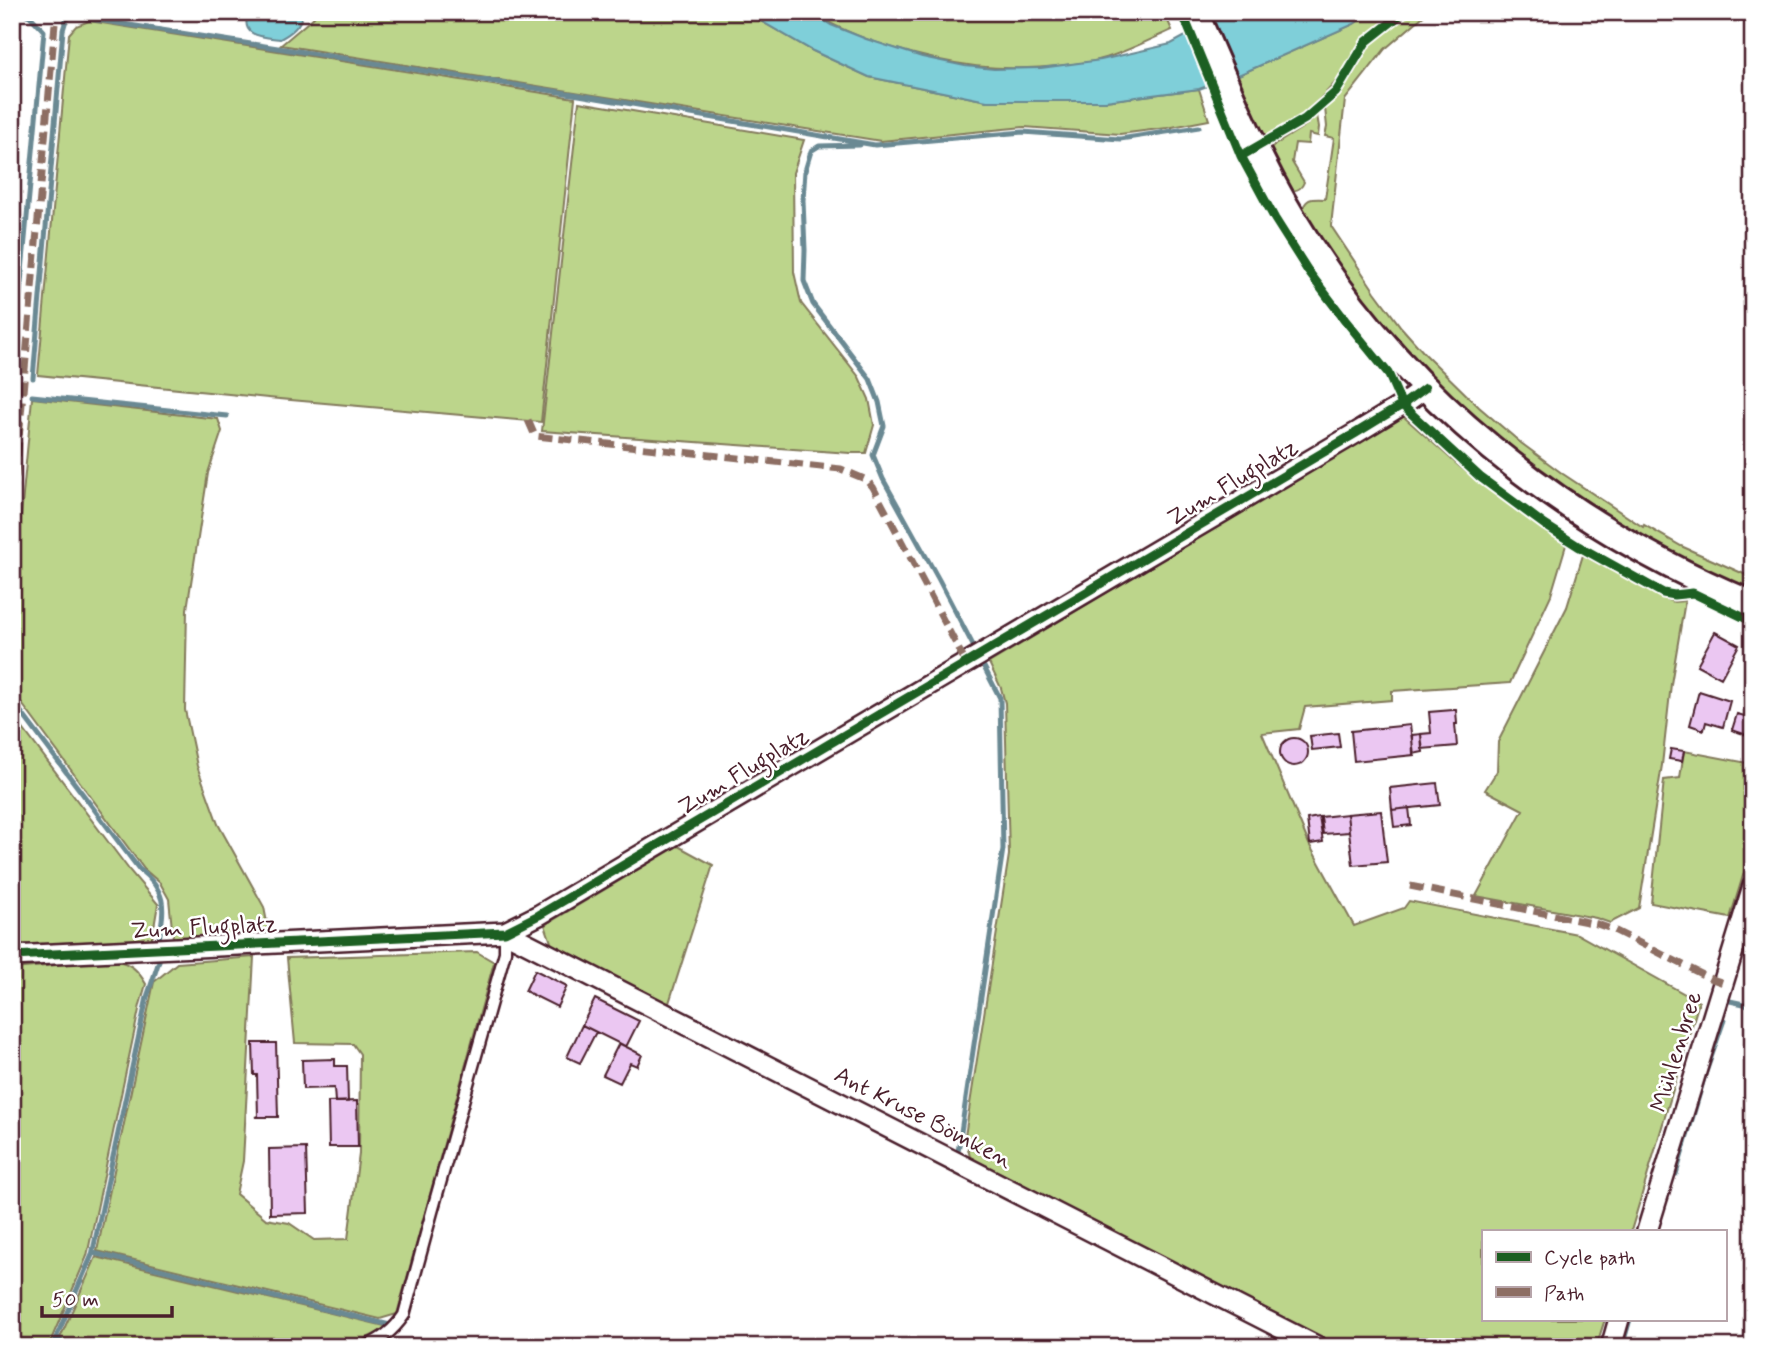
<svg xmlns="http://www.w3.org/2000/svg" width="1765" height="1359" font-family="Mynerve,sans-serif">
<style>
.green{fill:#bcd58b;stroke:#837a5b;stroke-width:2}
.water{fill:#7fcfd9;stroke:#6a8993;stroke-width:2}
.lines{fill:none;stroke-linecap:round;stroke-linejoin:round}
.stream{stroke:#6a8993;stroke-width:5}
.building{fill:#ebc7f2;stroke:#4a1f2b;stroke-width:2}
.service-casing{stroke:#4a1f2b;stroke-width:15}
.minor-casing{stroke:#4a1f2b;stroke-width:24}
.tertiary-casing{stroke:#4a1f2b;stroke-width:30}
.service{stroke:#fff;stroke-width:10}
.minor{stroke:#fff;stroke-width:19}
.tertiary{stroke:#fff;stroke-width:24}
.quiet{stroke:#8d6e63;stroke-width:7;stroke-dasharray:14 7;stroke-linecap:butt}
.cycleway-casing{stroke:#fff;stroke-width:13}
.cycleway{stroke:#1b5e20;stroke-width:9}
.labels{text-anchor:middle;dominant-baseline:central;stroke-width:5;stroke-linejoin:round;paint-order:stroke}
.street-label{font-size:24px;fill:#4a1f2b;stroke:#fff}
</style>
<rect width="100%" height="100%" fill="#fff"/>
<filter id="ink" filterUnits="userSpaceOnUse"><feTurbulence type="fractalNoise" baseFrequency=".0143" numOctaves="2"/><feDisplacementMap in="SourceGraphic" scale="14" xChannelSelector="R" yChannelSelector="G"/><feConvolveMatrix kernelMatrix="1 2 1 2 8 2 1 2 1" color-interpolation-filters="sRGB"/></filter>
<g filter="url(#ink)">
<path class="green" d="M 310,12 L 745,12 L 813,51 L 869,77 L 987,101 L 1105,101 L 1199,89 L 1209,120 L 1167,128 L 1120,134 L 1024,127 L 881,141 L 281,45 L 314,17 Z
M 811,12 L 1164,12 L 1172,30 C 1149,40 1126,52 1102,59 C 1091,63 1077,63 1065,65 C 1001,73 951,66 890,47 C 862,38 836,28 811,12 Z
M 1371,12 L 1398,12 C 1387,21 1372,29 1364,40 C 1357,49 1352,59 1346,68 C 1333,88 1285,136 1262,138 L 1236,76 L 1354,24 Z
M 1410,12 L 1428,12 L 1385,49 L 1345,100 L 1331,226 L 1375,292 L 1401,327 L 1425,354 L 1479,407 L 1521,443 L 1563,474 L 1643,527 L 1644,525 L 1681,546 L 1753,578 L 1753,596 L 1663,554 L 1489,438 L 1369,312 L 1301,214 C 1305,198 1310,198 1325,199 L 1334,138 L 1325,136 L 1327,127 L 1325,108 L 1339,95 L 1355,71 L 1370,44 Z
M 89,21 L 575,98 L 541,422 L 268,398 L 38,375 L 69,34 L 76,26 Z
M 579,102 L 804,140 L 793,173 L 794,272 L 801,303 L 859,377 L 869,399 L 874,425 L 866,453 L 850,453 L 542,431 Z
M 1317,115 L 1319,127 L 1318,136 L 1309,134 L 1308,144 L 1295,143 L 1292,162 L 1304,182 C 1301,190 1296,192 1287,189 L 1268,154 L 1270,148 L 1308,124 Z
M 32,398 L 218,419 L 222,431 L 208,473 L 187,609 L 185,710 L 197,766 L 218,824 L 264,907 L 269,933 L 173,938 L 169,899 L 160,883 L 144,869 L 20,701 L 12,687 L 12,613 Z
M 1403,416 L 1459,466 L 1497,496 L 1566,545 L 1551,595 L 1510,683 L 1392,691 L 1392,700 L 1305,707 L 1299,729 L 1262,733 L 1309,844 L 1354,926 L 1404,908 L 1409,901 L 1577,934 L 1699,1002 L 1631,1231 L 1483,1231 L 1483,1319 L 1605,1319 L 1596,1347 L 1336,1347 L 970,1157 L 965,1136 L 1009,855 L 1005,703 L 1001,688 L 989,663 Z
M 1583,555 L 1663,598 L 1674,602 L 1685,601 L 1671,684 L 1662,765 L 1639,908 L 1610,923 L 1596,918 L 1476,896 L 1523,810 L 1485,790 L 1497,771 L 1498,742 L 1567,607 Z
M 12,714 L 130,871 L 158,904 L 152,939 L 12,945 Z
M 1684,751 L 1753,764 L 1753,843 L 1730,918 L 1651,903 L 1664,780 L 1680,778 Z
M 678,846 L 713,865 L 668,1006 L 553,948 L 545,925 Z
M 477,952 L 494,962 L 397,1314 L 380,1319 L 97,1251 L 154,982 L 177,963 L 254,957 L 243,1161 L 236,1194 L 266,1219 L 289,1223 L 314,1240 L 348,1239 L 359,1154 L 360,1054 L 353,1044 L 295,1043 L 287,958 Z
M 114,960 C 132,964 137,969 146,984 L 140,1005 L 87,1256 L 48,1347 L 12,1347 L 12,969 Z
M 96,1257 L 389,1327 L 349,1347 L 56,1347 Z"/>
<path class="water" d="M 251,12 L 303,12 C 301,26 291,33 280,39 C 263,37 240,37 248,14 Z
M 745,12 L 811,12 L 831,25 L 866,39 L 922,57 L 965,66 L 994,69 L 1041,68 L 1101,60 L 1171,44 L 1217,19 L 1235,12 L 1371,12 L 1354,24 L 1236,76 L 1199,89 L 1105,101 L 987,101 L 869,77 L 813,51 Z"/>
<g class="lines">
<path class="stream" d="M 860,145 L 819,146 L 811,151 L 805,171 L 803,200 L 805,250 L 804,281 L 813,304 L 870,379 L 879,402 L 884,426 L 873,455 L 883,479 L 939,580 L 976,651
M 33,378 L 63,30 L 66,20 L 72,16 L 579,95 L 875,145 L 1023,132 L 1120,139 L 1199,127
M 12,381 L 44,31 L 30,16 L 18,12
M 32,396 L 227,416
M 12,700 L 139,869 C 167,891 165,906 159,939
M 1730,1001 L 1753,1006
M 958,1152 L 1003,849 L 1000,698 L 984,667
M 1676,1174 L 1705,1075 L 1724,1020
M 93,1253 L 390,1325
M 57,1336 L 66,1347
M 52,1347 L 92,1255 L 147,997 L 159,961
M 1622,1347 L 1630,1319"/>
</g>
<path class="building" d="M 1715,632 L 1739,645 L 1721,678 L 1697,665 Z
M 1699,691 L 1730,701 L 1723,727 L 1706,722 L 1704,730 L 1690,725 Z
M 1453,710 L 1456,710 L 1457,724 L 1455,724 L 1457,746 L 1422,749 L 1421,734 L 1431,733 L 1429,712 Z
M 1737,714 L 1753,718 L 1753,737 L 1732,730 Z
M 1410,725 L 1414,755 L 1354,761 L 1351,731 Z
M 1338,733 L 1340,747 L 1312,750 L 1310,736 Z
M 1421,734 L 1423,752 L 1413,754 L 1412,735 Z
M1280 752a14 14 0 1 1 28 0a14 14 0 1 1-28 0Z
M 1671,749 L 1684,751 L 1682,761 L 1669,759 Z
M 1437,783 L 1440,805 L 1392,810 L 1390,788 Z
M 1409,808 L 1411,825 L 1394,827 L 1392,810 Z
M 1381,811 L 1387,862 L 1353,865 L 1347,814 Z
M 1347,814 L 1349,832 L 1323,834 L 1321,817 Z
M 1319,817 L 1323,842 L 1310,844 L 1307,819 Z
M 535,970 L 567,986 L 557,1007 L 525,991 Z
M 595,999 L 639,1021 L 626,1047 L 582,1025 Z
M 582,1025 L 596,1032 L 580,1063 L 567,1057 Z
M 253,1043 L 276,1043 L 278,1117 L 255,1117 L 258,1116 L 257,1075 L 254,1075 Z
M 619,1043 L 642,1055 L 637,1066 L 630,1063 L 620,1083 L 603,1075 Z
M 335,1059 L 335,1066 L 347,1066 L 348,1102 L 335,1102 L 334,1088 L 303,1089 L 302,1060 Z
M 357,1101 L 358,1147 L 329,1147 L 328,1102 Z
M 306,1148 L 308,1213 L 270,1214 L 269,1149 Z"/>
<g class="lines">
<defs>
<path id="service" d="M 365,1347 C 382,1339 393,1331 404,1315 L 432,1212 L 505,952 L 505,932"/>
<path id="minor" d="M 505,932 L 1318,1347
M 12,956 L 505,932 L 539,915 L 1356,433 L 1402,405 L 1425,388
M 1647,1231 L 1753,886
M 1611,1347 L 1619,1319"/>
<path id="tertiary" d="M 1195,12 C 1226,82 1254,153 1293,218 C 1398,395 1565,526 1753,604"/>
</defs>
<use href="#service" class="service-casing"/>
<use href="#minor" class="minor-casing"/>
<use href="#tertiary" class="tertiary-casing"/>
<use href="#service" class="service"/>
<use href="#minor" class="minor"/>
<use href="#tertiary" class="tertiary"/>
<path class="quiet" d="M 528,420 L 535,436 L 841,469 L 867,480 L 873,487 L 966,663
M 12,519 L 56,12
M 1410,886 L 1597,924 L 1614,930 L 1709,978 L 1724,983"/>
<defs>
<path id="cycleway" d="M 1182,12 L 1241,156 L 1275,219 L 1308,271 L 1345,320 L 1388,373 L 1402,405 L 1480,477 L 1545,525 L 1578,546 L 1663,593 L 1674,595 L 1693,593 L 1753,622
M 1241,156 L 1305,119 L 1336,92 L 1366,42 L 1404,12
M 12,956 L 505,932 L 539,915 L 1356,433 L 1402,405 L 1425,388"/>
</defs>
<use href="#cycleway" class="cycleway-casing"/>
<use href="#cycleway" class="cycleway"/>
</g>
</g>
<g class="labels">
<g class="street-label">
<text transform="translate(1233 483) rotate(-31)">Zum Flugplatz</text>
<text transform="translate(744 772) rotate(-31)">Zum Flugplatz</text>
<text transform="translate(204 928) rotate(-3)">Zum Flugplatz</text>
<text transform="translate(1677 1052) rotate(-73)">Mühlenbree</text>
<text transform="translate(923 1118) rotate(27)">Ant Kruse Bömken</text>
</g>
</g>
<rect width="1765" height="1359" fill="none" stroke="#fff" stroke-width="42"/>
<rect x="21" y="21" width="1723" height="1317" fill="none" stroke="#4a1f2b" stroke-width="2.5" filter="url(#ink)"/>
<rect x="1482" y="1230" width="245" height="91" fill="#ffffff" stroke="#b7a5aa" stroke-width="2"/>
<rect x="1496" y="1252" width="35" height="10" fill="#1b5e20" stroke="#b7a5aa" stroke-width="2"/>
<text x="1544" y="1264" font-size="21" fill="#4a1f2b">Cycle path</text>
<rect x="1496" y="1287" width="35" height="10" fill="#8d6e63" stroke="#b7a5aa" stroke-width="2"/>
<text x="1544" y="1300" font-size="21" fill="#4a1f2b">Path</text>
<path d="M42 1306v10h130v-10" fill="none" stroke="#4a1f2b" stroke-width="3.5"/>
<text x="52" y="1306" font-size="21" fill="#4a1f2b" stroke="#ffffff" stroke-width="5" paint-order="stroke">50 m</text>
</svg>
